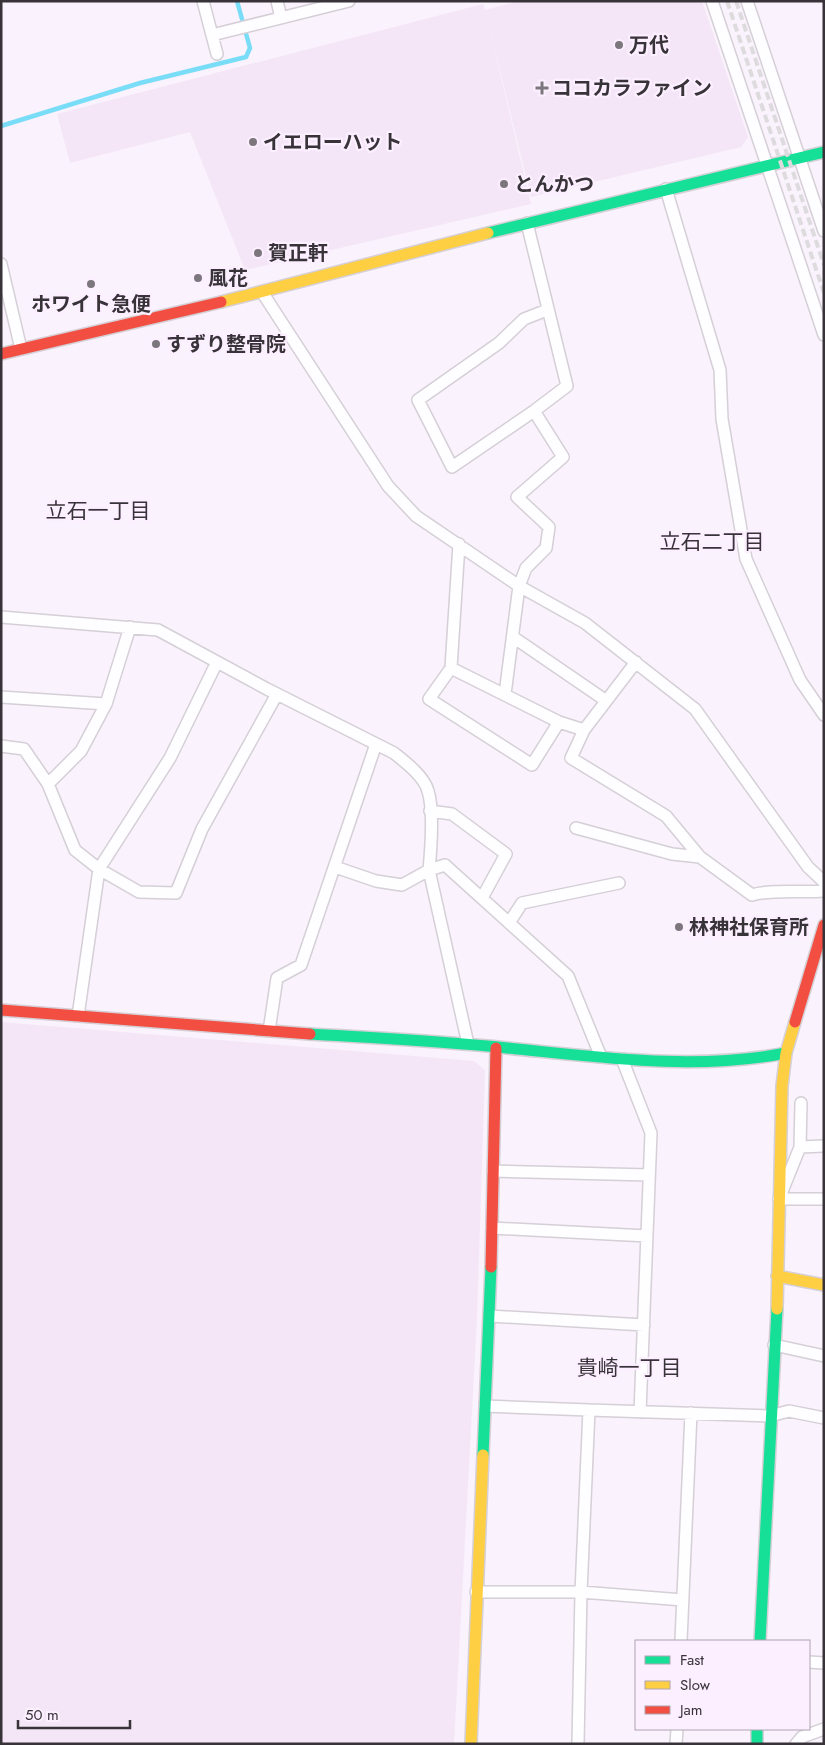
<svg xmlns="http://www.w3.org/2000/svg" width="825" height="1745" font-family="Jost,'Noto Sans JP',sans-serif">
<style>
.built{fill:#f4e6f6}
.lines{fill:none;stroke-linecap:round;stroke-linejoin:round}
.stream{stroke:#7addf8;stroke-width:4.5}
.street-casing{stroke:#d5cfd6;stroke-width:14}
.fast-casing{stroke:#d5cfd6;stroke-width:14}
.slow-casing{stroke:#d5cfd6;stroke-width:14}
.jam-casing{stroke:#d5cfd6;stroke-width:14}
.street{stroke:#fefdff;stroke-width:11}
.fast{stroke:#16e098;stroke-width:11}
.slow{stroke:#ffcf43;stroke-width:11}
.jam{stroke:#f24e42;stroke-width:11}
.rail{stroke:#dddbdd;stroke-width:4;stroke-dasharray:8 4;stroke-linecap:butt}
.poi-dot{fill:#7c767d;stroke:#fcefff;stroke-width:2}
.labels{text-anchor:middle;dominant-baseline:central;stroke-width:4.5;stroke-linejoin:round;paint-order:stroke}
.poi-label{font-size:20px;font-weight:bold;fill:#383339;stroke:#fcefff;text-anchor:start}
.neighbourhood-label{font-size:21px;fill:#383339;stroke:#fcefff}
</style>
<rect width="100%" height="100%" fill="#faf2fc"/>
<path class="built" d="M 520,1 L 702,1 L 748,137 L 741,147 L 531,197 L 486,14 L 531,204 L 245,270 L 190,132 L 70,163 L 57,114 L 483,4 L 485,10 Z
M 1,1022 L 474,1061 L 485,1070 L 477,1318 L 454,1744 L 1,1744 Z"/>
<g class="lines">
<path class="stream" d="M 1,126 L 140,83 L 246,57 L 250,48 L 237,1"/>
<defs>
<path id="street" d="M 203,1 L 217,54
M 277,1 L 281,18
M 712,1 L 824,335
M 747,1 L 824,231
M 212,35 L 349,1
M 666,189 L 720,370 L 722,419 L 746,559 L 800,680 L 824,715
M 1,264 L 21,349
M 262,292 L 388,486 L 416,516 L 519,586 L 585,623 L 695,709 L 808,867 L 824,882
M 534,411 L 452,467 L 418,400 L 499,343 L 524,319 L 547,310
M 459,544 L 451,668 L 559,722 L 584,730 L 636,662
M 1,617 L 158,630 L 267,689 L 394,753 C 405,762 424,776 428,791 C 434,810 431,849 429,870 L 468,1044
M 513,637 L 605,700
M 451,668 L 429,699 L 532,765 L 559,722
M 505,694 L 519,586 L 526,568 L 546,548 L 549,527 L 517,497 L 563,457 L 534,411 L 567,386 L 527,223
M 1,697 L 106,704
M 584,730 L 571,758 L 666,816 L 700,857
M 1,746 L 24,749 L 48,784 L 75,850 L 99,869 L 139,892 L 176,893 L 202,829 L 277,694
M 48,784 L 81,751 L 106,704 L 130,627
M 430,811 L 452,814 L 506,854 L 482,898
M 576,828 L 672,854 L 700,857 L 752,895 C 773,889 801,893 824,891
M 335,867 L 376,881 L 402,885 L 429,870 L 445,865 L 568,976 L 601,1057
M 509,923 L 522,903 L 619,883
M 78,1016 L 99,869 L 170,758 L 217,662
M 269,1031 L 277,978 L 301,965 L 376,744
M 622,1059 L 651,1133 L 640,1412
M 801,1103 L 800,1147 L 779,1199 L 824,1199
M 800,1147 L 824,1146
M 493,1171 L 649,1175
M 492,1228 L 647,1236
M 490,1316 L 644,1325
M 774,1345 L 824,1356
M 485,1406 L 589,1410
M 476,1592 L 581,1592 L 683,1600
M 681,1641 L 691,1413
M 809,1662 L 824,1663
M 578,1744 L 581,1592 L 589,1410 L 770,1416 L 789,1411 L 824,1418
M 676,1744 L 677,1729
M 796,1744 L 802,1737 L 824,1729"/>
<path id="fast" d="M 488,233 L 824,152
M 310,1034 C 376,1038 442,1041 507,1048 C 599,1057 694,1071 786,1053
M 483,1455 L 491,1267
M 760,1641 L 777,1309
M 757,1729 L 757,1744"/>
<path id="slow" d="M 221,302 L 488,233
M 777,1276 L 824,1285
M 777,1309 L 782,1086 L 786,1053 L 795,1022
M 471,1744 L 483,1455"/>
<path id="jam" d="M 1,354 L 221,302
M 1,1010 L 310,1034
M 795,1022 L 824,925
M 491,1267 L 496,1048"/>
</defs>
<use href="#street" class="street-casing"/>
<use href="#fast" class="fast-casing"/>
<use href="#slow" class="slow-casing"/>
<use href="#jam" class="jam-casing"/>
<use href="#street" class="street"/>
<use href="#fast" class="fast"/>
<use href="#slow" class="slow"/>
<use href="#jam" class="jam"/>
<path class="rail" d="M 727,1 L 824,293
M 736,1 L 824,265"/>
</g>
<g class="poi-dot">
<circle cx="619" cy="45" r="5"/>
<path d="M539.5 80.5h5v5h5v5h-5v5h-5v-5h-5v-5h5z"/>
<circle cx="253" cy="142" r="5"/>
<circle cx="504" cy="184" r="5"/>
<circle cx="258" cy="253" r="5"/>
<circle cx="198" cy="278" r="5"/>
<circle cx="91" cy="284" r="5"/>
<circle cx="156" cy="344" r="5"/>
<circle cx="679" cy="927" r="5"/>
</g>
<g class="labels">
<g class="poi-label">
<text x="629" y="45">万代</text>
<text x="552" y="88">ココカラファイン</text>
<text x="263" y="142">イエローハット</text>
<text x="514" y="184">とんかつ</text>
<text x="268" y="253">賀正軒</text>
<text x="208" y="278">風花</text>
<text x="91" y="304" text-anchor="middle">ホワイト急便</text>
<text x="166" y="344">すずり整骨院</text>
<text x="689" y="927">林神社保育所</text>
</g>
<g class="neighbourhood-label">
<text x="98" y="511">立石一丁目</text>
<text x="712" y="542">立石二丁目</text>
<text x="629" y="1368">貴崎一丁目</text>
</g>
</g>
<rect width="825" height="1745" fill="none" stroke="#383339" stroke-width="5"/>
<rect x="635" y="1640" width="175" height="90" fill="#fcefff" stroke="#aea4b0"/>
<rect x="645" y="1656" width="25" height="8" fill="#16e098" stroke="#aea4b0"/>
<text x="680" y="1665" font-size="15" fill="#383339">Fast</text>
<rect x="645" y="1681" width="25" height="8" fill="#ffcf43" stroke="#aea4b0"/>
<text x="680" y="1690" font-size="15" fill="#383339">Slow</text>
<rect x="645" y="1706" width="25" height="8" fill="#f24e42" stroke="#aea4b0"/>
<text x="680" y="1715" font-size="15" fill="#383339">Jam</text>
<path d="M18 1720v8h112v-8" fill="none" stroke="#383339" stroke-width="2.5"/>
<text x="25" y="1720" font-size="15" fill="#383339" stroke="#fcefff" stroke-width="4" paint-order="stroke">50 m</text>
</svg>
